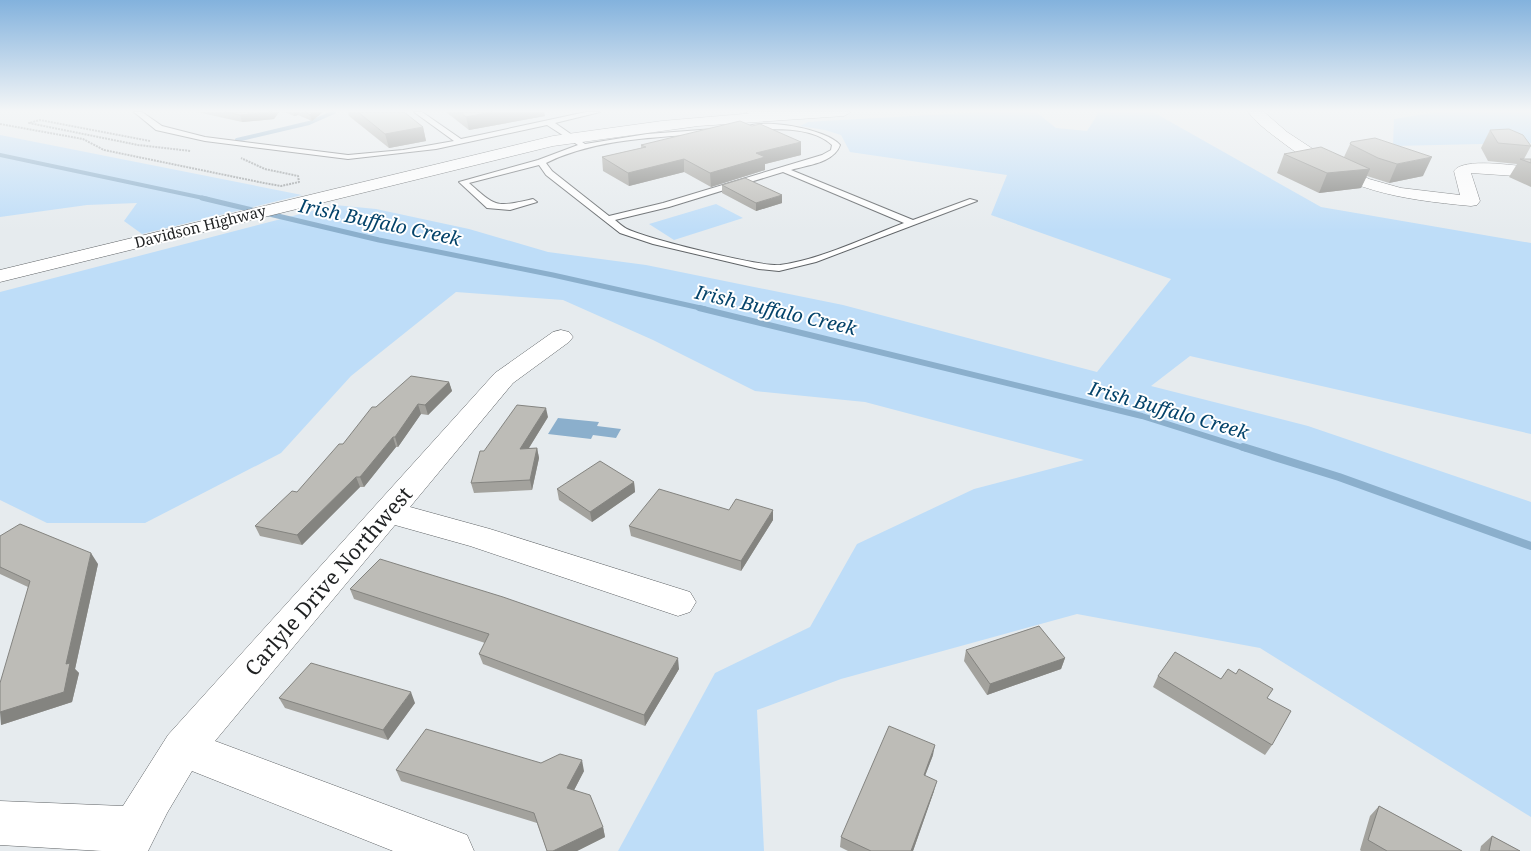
<svg xmlns="http://www.w3.org/2000/svg" width="1531" height="851" font-family="'Noto Serif',serif">
<style>
.green{fill:#beddf8}
.water{fill:#8bafcc}
.lines{fill:none;stroke-linecap:round;stroke-linejoin:round}
.stream-far3{stroke:#8bafcc;stroke-width:4}
.stream-far2{stroke:#8bafcc;stroke-width:5}
.stream-far1{stroke:#8bafcc;stroke-width:6}
.stream{stroke:#8bafcc;stroke-width:8}
.service-casing{stroke:#606467;stroke-width:2}
.minor-casing{stroke:#606467;stroke-width:1}
.primary-casing{stroke:#606467;stroke-width:1}
.path{stroke:#989c9e;stroke-width:2;stroke-dasharray:2 1;stroke-linecap:butt}
.service{fill:#fff;fill-rule:evenodd}
.minor{fill:#fff;fill-rule:evenodd}
.primary{fill:#fff;fill-rule:evenodd}
.wall{fill:#a3a29d}
.shaded-wall{fill:#848480}
.building{fill:#bdbcb7;stroke:#848480}
.labels{text-anchor:middle;dominant-baseline:central;stroke-width:4;stroke-linejoin:round;paint-order:stroke}
.far-street-label{font-size:15px;fill:#1f2122;stroke:#fff}
.water-label{font-size:19px;font-style:italic;fill:#04436a;stroke:#fff}
.near-street-label{font-size:21px;fill:#1f2122;stroke:#fff}
</style>
<rect width="100%" height="100%" fill="#e6ebee"/>
<path class="green" d="M 987,112 L 1036,112 L 1056,128 L 1087,131 L 1099,112 L 1153,112 L 1321,207 L 1531,243 L 1531,434 L 1190,356 L 1151,386 L 1308,426 L 1531,502 L 1531,817 L 1260,648 L 1077,614 L 841,679 L 757,710 L 764,851 L 618,851 L 715,673 L 810,627 L 857,544 L 974,489 L 1084,460 L 865,402 L 755,391 L 653,340 L 563,300 L 456,292 L 351,376 L 281,453 L 145,523 L 47,523 L 0,500 L 0,292 L 335,205 L 376,209 L 469,229 L 548,252 L 646,265 L 843,305 L 1097,372 L 1171,279 L 991,215 L 1007,175 L 850,152 L 841,135 L 825,130 L 800,126 L 808,122 L 822,121 Z
M 1438,112 L 1531,112 L 1531,143 L 1393,146 L 1394,119 Z
M 0,135 L 302,195 L 142,234 L 124,221 L 137,203 L 87,205 L 0,217 Z
M 716,204 L 743,218 L 674,240 L 649,224 Z"/>
<path class="water" d="M 558,418 L 599,422 L 597,426 L 621,429 L 616,438 L 593,435 L 591,439 L 548,434 Z"/>
<g class="lines">
<path class="stream-far3" d="M 237,140 L 309,123 L 334,112
M 0,155 L 208,199"/>
<path class="stream-far2" d="M 202,198 L 379,240 L 553,275 L 705,309"/>
<path class="stream-far1" d="M 699,308 L 1142,416 L 1247,449"/>
<path class="stream" d="M 1243,447 L 1339,477 L 1531,546"/>
<defs>
<path id="service" d="M 134,112 L 142,112 L 162,126 L 205,137 L 348,155 L 403,150 L 454,141 L 414,112 L 422,112 L 461,139 L 586,112 L 600,112 L 555,123 L 585,144 L 647,134 L 714,129 L 715,131 L 711,133 C 656,138 596,138 546,163 L 552,171 L 609,216 L 663,203 L 822,155 L 831,150 L 832,145 C 812,126 774,129 748,130 L 744,128 C 761,117 827,129 840,145 C 834,163 807,165 791,170 L 913,220 L 970,199 L 977,201 L 816,262 L 779,271 L 759,269 L 653,244 L 620,233 L 546,175 L 539,165 L 469,183 C 497,208 496,207 533,199 L 537,202 L 510,210 L 487,208 L 459,182 L 538,160 L 578,145 L 547,125 L 436,149 L 348,159 L 205,141 L 156,130 ZM 783,172 L 904,223 C 867,237 819,260 780,265 C 760,267 648,239 627,229 C 623,227 619,223 615,220 L 669,207 Z"/>
<path id="minor" d="M 746,112 L 769,112 L 765,120 L 760,121 Z
M 1248,112 L 1264,112 L 1287,132 L 1319,153 L 1369,179 L 1401,188 L 1460,195 L 1454,171 C 1463,157 1515,166 1531,167 L 1531,177 L 1471,173 L 1480,201 L 1477,205 L 1471,206 C 1397,199 1347,191 1286,145 C 1273,135 1258,125 1248,112 Z
M 561,330 L 569,332 L 573,337 L 569,342 L 513,383 L 410,507 L 490,529 L 690,592 L 696,602 L 690,612 L 678,616 L 470,546 L 395,525 L 215,741 L 467,835 L 474,851 L 393,851 L 192,771 L 167,813 L 148,851 L 102,851 L 0,845 L 0,801 L 123,806 L 168,735 L 495,373 L 553,332 Z"/>
<path id="primary" d="M 767,112 L 851,112 L 844,116 L 698,126 L 553,146 L 0,282 L 0,270 L 553,136 L 662,121 Z"/>
</defs>
<use href="#service" class="service-casing"/>
<use href="#minor" class="minor-casing"/>
<use href="#primary" class="primary-casing"/>
<path class="path" d="M 0,124 L 83,139 L 104,150 L 264,183 L 281,186 L 299,182 L 298,176 L 265,169 L 241,158
M 150,141 L 40,120 L 29,123 L 138,145 L 191,151"/>
<use href="#service" class="service"/>
<use href="#minor" class="minor"/>
<use href="#primary" class="primary"/>
</g>
<path class="wall" d="M 197,112 L 279,112 L 274,119 L 242,122 Z
M 284,112 L 323,112 L 312,121 L 298,115 L 294,116 Z
M 348,112 L 404,112 L 423,127 L 426,141 L 389,148 L 349,116 Z
M 446,112 L 544,112 L 545,116 L 469,130 Z
M 752,126 L 801,142 L 801,155 L 765,164 L 765,170 L 711,187 L 684,172 L 629,186 L 603,171 L 602,157 L 641,148 L 641,145 Z
M 1490,130 L 1531,146 L 1524,159 L 1531,159 L 1531,187 L 1509,177 L 1517,164 L 1488,161 L 1481,148 Z
M 1351,142 L 1423,176 L 1389,183 L 1367,176 L 1361,188 L 1319,193 L 1277,173 L 1284,154 L 1344,157 Z
M 722,185 L 782,203 L 756,211 L 722,193 Z
M 449,382 L 452,391 L 428,415 L 421,414 L 398,447 L 396,447 L 364,487 L 360,487 L 302,545 L 260,536 L 255,526 L 297,492 L 343,444 L 376,407 Z
M 548,417 L 529,448 L 537,448 L 539,458 L 532,490 L 474,493 L 471,483 L 484,451 Z
M 634,482 L 635,492 L 592,522 L 559,500 L 557,489 Z
M 729,510 L 773,520 L 741,571 L 631,536 L 629,526 Z
M 0,536 L 98,564 L 75,669 L 79,673 L 72,702 L 1,725 L 28,587 L 0,574 Z
M 350,589 L 679,669 L 645,726 L 483,664 L 479,654 L 485,643 L 354,599 Z
M 966,650 L 1065,658 L 1061,669 L 987,695 L 964,661 Z
M 1158,676 L 1267,698 L 1272,745 L 1265,755 L 1153,687 Z
M 279,698 L 415,703 L 388,740 L 285,708 Z
M 933,755 L 925,776 L 934,791 L 913,851 L 848,851 L 840,847 L 841,837 Z
M 541,763 L 584,771 L 574,790 L 603,827 L 605,837 L 577,851 L 547,851 L 537,823 L 401,781 L 396,770 Z
M 1379,806 L 1462,851 L 1361,851 L 1360,850 L 1370,816 Z
M 1492,836 L 1520,851 L 1480,851 L 1481,846 Z"/>
<path class="shaded-wall" d="M 272,112 L 279,112 L 274,119 L 242,122 L 240,115 Z
M 293,112 L 298,112 L 298,115 L 294,116 Z
M 313,112 L 323,112 L 312,121 L 310,115 Z
M 492,112 L 544,112 L 545,116 L 469,130 L 466,117 Z
M 423,127 L 426,141 L 389,148 L 385,134 Z
M 801,142 L 801,155 L 765,164 L 765,170 L 711,187 L 710,173 L 756,153 Z
M 1432,157 L 1423,176 L 1389,183 L 1397,164 Z
M 684,159 L 684,172 L 629,186 L 628,173 Z
M 1370,169 L 1361,188 L 1319,193 L 1327,173 Z
M 782,195 L 782,203 L 756,211 L 756,203 Z
M 449,382 L 452,391 L 428,415 L 425,405 Z
M 418,404 L 421,414 L 398,447 L 395,437 Z
M 546,408 L 548,417 L 522,459 L 520,449 Z
M 393,437 L 396,447 L 364,487 L 360,477 Z
M 537,448 L 539,458 L 532,490 L 530,480 Z
M 356,477 L 360,487 L 302,545 L 297,535 Z
M 634,482 L 635,492 L 592,522 L 590,512 Z
M 773,510 L 773,520 L 741,571 L 741,561 Z
M 91,553 L 98,564 L 75,669 L 79,673 L 72,702 L 1,725 L 0,712 L 66,664 Z
M 678,658 L 679,669 L 645,726 L 644,715 Z
M 1065,658 L 1061,669 L 987,695 L 990,684 Z
M 411,692 L 415,703 L 388,740 L 383,730 Z
M 935,745 L 933,755 L 921,786 L 924,775 Z
M 582,760 L 584,771 L 570,798 L 567,788 Z
M 937,781 L 934,791 L 913,851 L 911,851 Z
M 603,827 L 605,837 L 577,851 L 553,851 Z"/>
<path class="building" d="M 225,112 L 272,112 L 240,115 Z
M 305,112 L 313,112 L 310,115 Z
M 358,112 L 404,112 L 423,127 L 385,134 Z
M 460,112 L 492,112 L 466,117 Z
M 740,121 L 752,126 L 760,124 L 801,142 L 756,153 L 765,157 L 710,173 L 684,159 L 628,173 L 602,157 L 646,147 L 641,145 Z
M 1509,129 L 1523,135 L 1531,146 L 1498,143 L 1490,130 Z
M 1375,138 L 1432,157 L 1397,164 L 1378,158 L 1350,144 L 1351,142 Z
M 1321,147 L 1370,169 L 1327,173 L 1284,154 Z
M 1520,159 L 1531,159 L 1531,163 Z
M 745,178 L 782,195 L 756,203 L 722,185 Z
M 411,376 L 449,382 L 425,405 L 418,404 L 395,437 L 393,437 L 360,477 L 356,477 L 297,535 L 255,526 L 292,491 L 297,492 L 339,444 L 343,444 L 372,407 L 376,407 Z
M 517,405 L 546,408 L 520,449 L 537,448 L 530,480 L 471,483 L 480,451 L 484,451 Z
M 600,461 L 634,482 L 590,512 L 557,489 Z
M 659,489 L 729,510 L 736,499 L 773,510 L 741,561 L 629,526 Z
M 20,524 L 91,553 L 66,664 L 70,663 L 64,692 L 0,712 L 0,683 L 30,581 L 0,567 L 0,536 Z
M 380,559 L 503,597 L 678,658 L 644,715 L 479,654 L 489,634 L 350,589 Z
M 1039,626 L 1065,658 L 990,684 L 966,650 Z
M 1175,652 L 1221,679 L 1228,669 L 1236,674 L 1239,669 L 1273,689 L 1267,698 L 1291,711 L 1272,745 L 1158,676 Z
M 311,663 L 411,692 L 383,730 L 279,698 Z
M 889,726 L 935,745 L 924,775 L 937,781 L 911,851 L 871,851 L 841,837 Z
M 426,729 L 541,763 L 560,754 L 582,760 L 567,788 L 590,795 L 603,827 L 553,851 L 547,851 L 534,813 L 396,770 Z
M 1379,806 L 1462,851 L 1387,851 L 1368,840 Z
M 1492,836 L 1520,851 L 1489,851 Z"/>
<linearGradient id="sky" x2="0" y2="1"><stop stop-color="#83b2dd"/><stop offset="0.48" stop-color="#f4f6f7"/><stop offset="1" stop-color="#f4f6f7" stop-opacity="0"/></linearGradient>
<rect width="1531" height="231" fill="url(#sky)"/>
<g class="labels">
<g class="far-street-label">
<text transform="translate(200 226) rotate(-14)">Davidson Highway</text>
</g>
<g class="water-label">
<text transform="translate(380 222) rotate(12)">Irish Buffalo Creek</text>
<text transform="translate(776 310) rotate(13)">Irish Buffalo Creek</text>
<text transform="translate(1169 410) rotate(16)">Irish Buffalo Creek</text>
</g>
<g class="near-street-label">
<text transform="translate(328 581) rotate(-49)">Carlyle Drive Northwest</text>
</g>
</g>
</svg>
